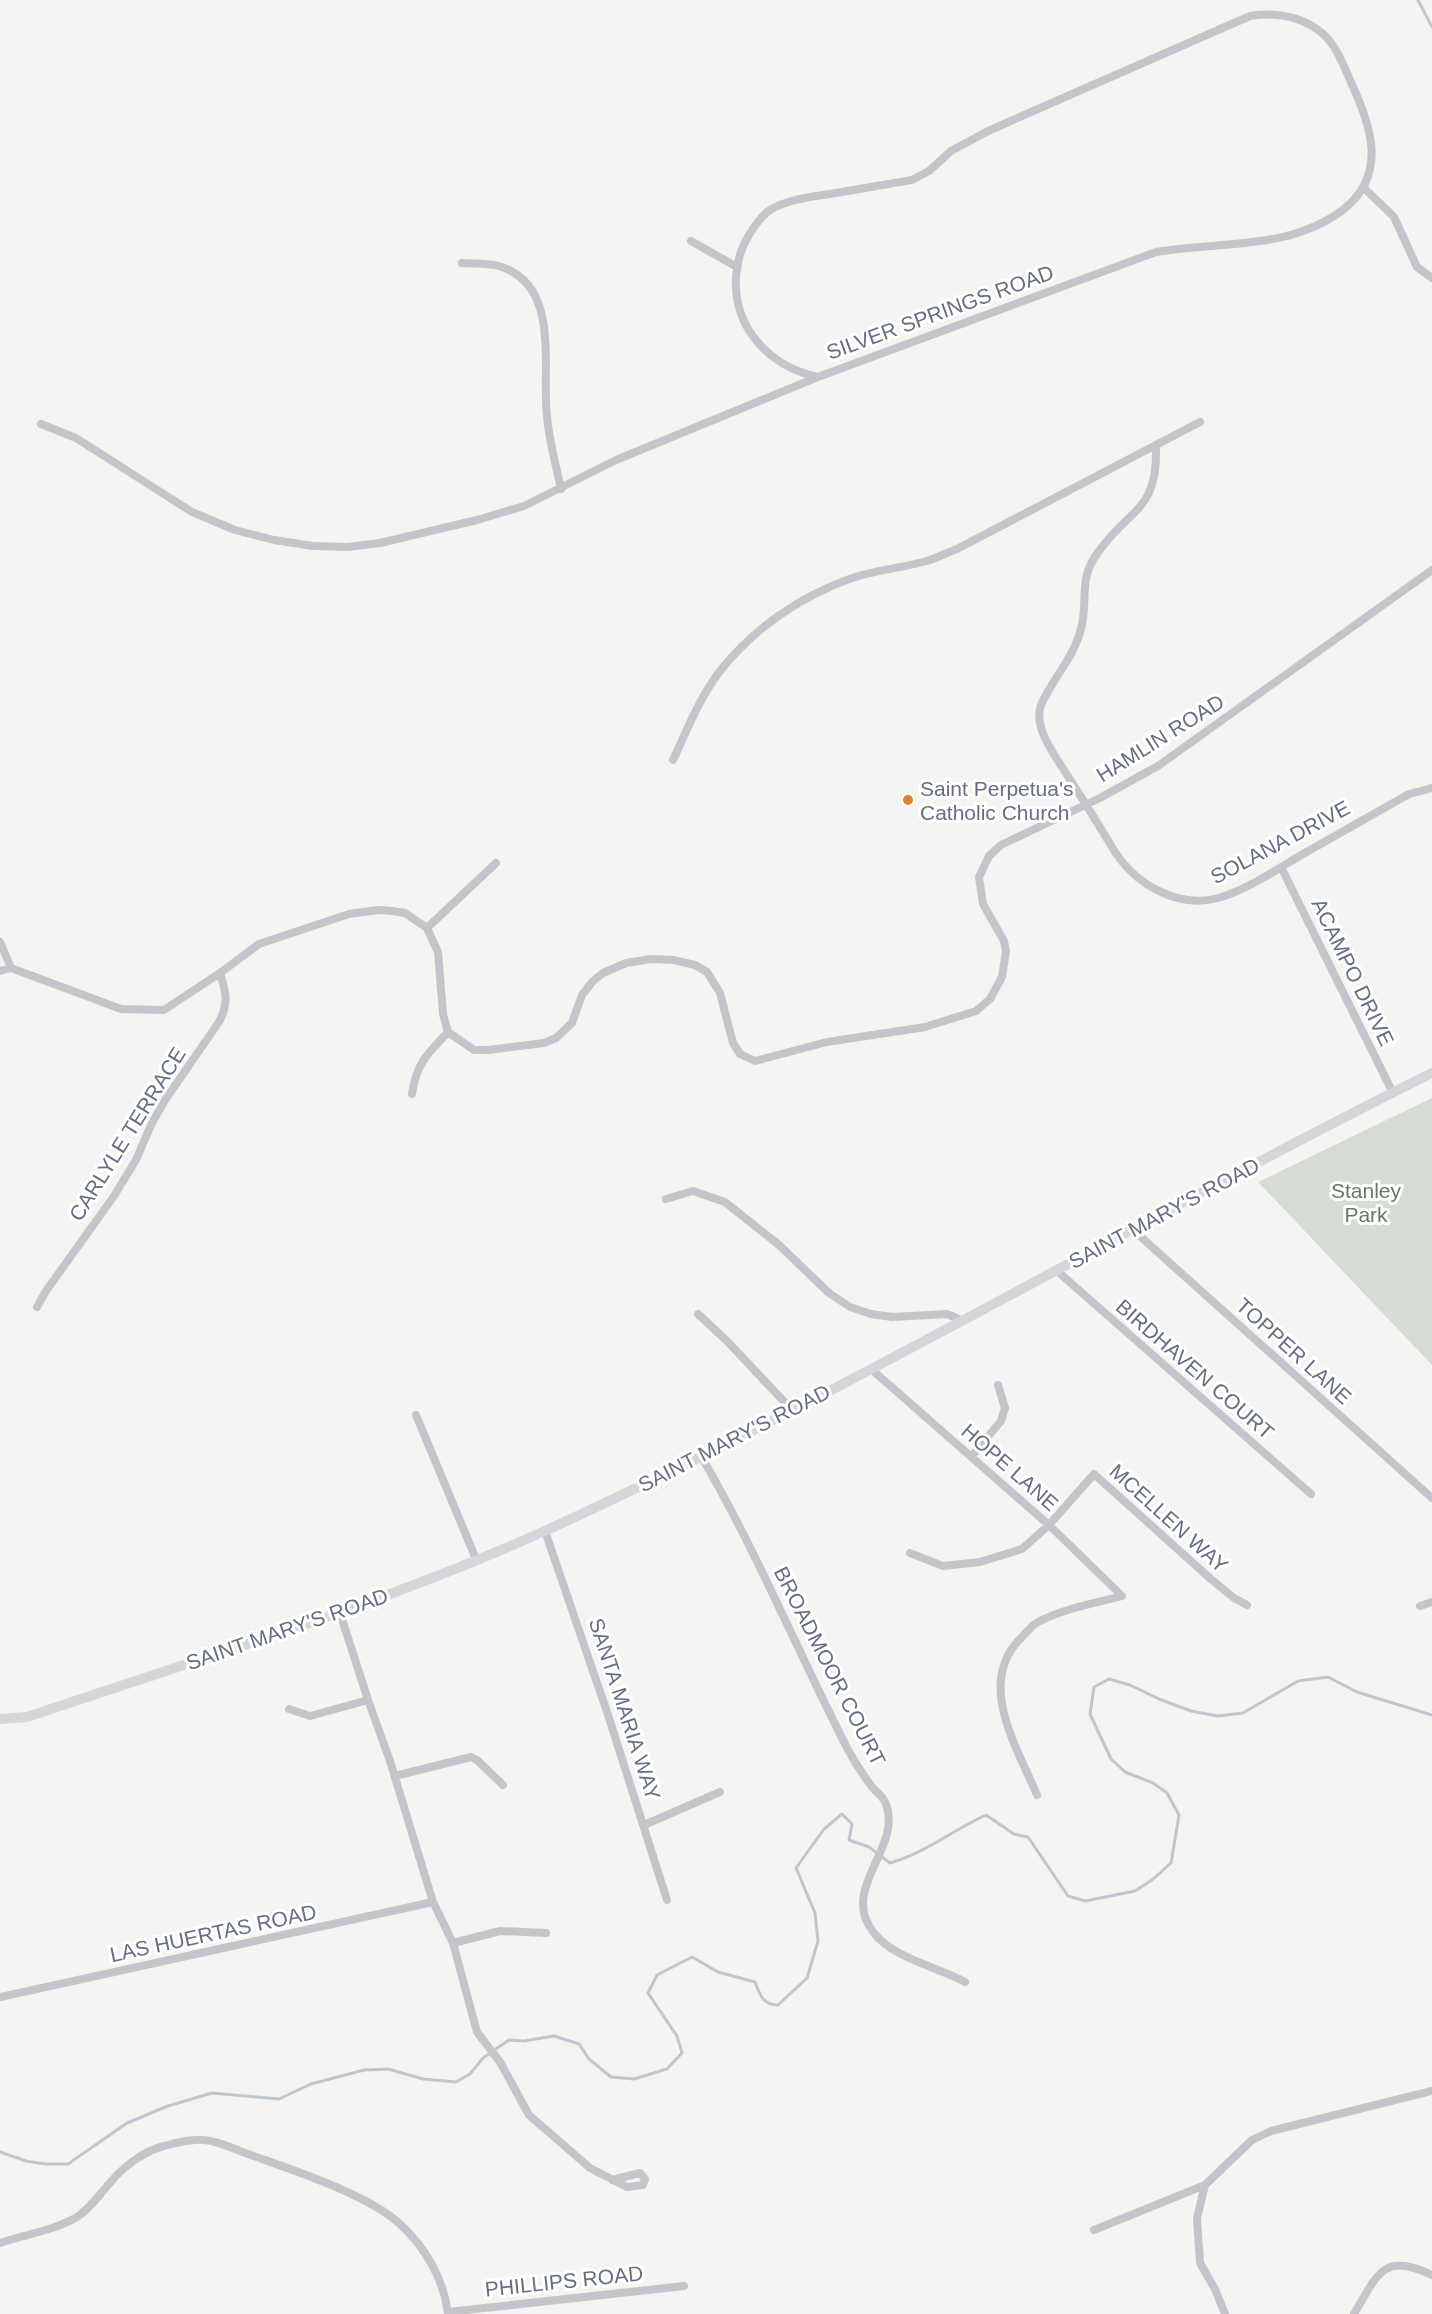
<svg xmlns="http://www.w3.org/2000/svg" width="1432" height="2314" font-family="Arial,sans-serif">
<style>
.green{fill:#d5dcd3}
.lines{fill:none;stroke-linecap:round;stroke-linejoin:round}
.stream{stroke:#c1c6ce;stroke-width:3}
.street{stroke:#c4c5ca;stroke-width:8}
.secondary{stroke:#d4d6dc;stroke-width:10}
.poi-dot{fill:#da842e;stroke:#fff;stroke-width:2}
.labels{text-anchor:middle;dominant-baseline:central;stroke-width:6;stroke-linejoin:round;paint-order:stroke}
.street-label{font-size:21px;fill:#666e82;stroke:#fff}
.poi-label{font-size:21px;fill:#666e82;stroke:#fff;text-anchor:start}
.park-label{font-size:21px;fill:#647966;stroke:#fff}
</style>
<rect width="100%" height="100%" fill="#f4f5f2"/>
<path class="green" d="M 1432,1098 L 1432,1365 L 1258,1182 Z"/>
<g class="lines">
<path class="stream" d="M 1418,0 L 1432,27
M 0,2152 L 26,2161 L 45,2164 L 68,2164 L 127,2123 L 168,2106 L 212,2093 L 279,2099 L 311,2084 L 364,2070 L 388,2069 L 423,2079 L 456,2082 L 470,2074 L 483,2058 L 509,2040 L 524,2041 L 554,2036 L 579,2044 L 589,2059 L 611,2077 L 634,2079 L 667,2069 L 682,2053 L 677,2036 L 648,1993 L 657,1975 L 692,1957 L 718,1972 L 755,1982 C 760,1995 763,2005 778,2005 L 807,1978 L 818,1941 L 815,1913 L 796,1868 L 824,1829 L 842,1814 L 852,1824 L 849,1840 L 869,1847 L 890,1863 C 925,1853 953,1830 986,1815 L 1014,1834 L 1028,1837 L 1068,1896 L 1085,1901 L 1135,1891 L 1152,1880 L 1171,1863 L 1179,1815 L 1167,1793 L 1153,1783 L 1125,1772 L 1111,1759 L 1090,1714 L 1094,1687 L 1109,1679 L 1130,1685 L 1159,1699 L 1191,1711 L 1218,1716 L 1243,1713 L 1298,1681 L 1328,1677 L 1357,1692 L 1432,1715"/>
<path class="street" d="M 1363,187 L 1394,217 L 1417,267 L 1432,278
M 691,241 L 737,267
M 462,263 C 474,264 488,263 499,266 C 562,285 541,368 547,416 C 549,441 556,465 561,489
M 41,424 L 76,438 L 192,512 L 235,530 L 274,540 L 313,546 L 348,547 L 380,543 L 477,520 L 524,506 L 616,460 L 818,377 L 1156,252 C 1219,241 1290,251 1344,209 C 1389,173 1370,123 1350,80 C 1343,64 1336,45 1322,33 C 1301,16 1276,12 1250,16 L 988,131 L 951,151 L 929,171 L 912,180 C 887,184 861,189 836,193 C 813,197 790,198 770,210 C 762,215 754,227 749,235 C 740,249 738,261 736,277 C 733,328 770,367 818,377
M 1156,445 C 1158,511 1132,506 1099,551 C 1077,579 1089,599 1081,629 C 1074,657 1053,678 1041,705 C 1038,713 1039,722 1042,731 C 1048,748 1060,763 1069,778 C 1084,801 1098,824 1112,847 C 1133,883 1176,909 1218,898 C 1245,891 1279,868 1303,854 C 1338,834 1374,814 1409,794 L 1432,788
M 673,760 C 687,730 700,697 720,671 C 754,628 801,596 852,578 C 876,570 900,568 923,562 C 935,559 946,553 957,549 L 1200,422
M 1281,867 L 1393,1093
M 427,928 L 496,863
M 0,942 L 11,968
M 0,971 L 11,968 L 121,1009 L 164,1010 L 220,973 L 259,944 L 349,914 L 378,910 L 392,911 L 405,913 L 427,928 L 438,952 L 443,1014 L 448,1032 L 474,1050 L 488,1050 L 544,1043 L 556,1038 L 572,1023 L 582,995 L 593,981 L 603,973 L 626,963 L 651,959 L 673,960 L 695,965 L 707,972 L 720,993 L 733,1043 L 740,1054 L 755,1061 L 827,1042 L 925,1027 L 976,1011 L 990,999 L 1002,977 L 1006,951 L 1004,941 L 983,904 L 979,877 L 989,856 L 1001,845 L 1100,798 L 1158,766 L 1432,570
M 412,1094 C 416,1064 428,1053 448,1032
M 666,1199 L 693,1191 L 725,1202 L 779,1245 L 829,1293 L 850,1307 L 871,1314 L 892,1317 L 947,1314 L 961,1320
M 1132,1229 L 1432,1498
M 1056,1270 L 1311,1494
M 37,1307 L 46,1291 L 114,1196 L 136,1160 L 151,1125 L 165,1100 L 219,1022 C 229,1003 226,992 220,973
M 698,1314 L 727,1341 L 791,1409
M 871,1369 L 1049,1525 L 1122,1596 C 1096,1603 1062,1609 1038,1622 C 1032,1625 1027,1632 1022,1637 C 975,1682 1017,1747 1037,1795
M 416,1415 L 476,1559
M 701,1456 C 756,1550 798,1652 847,1748 C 854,1761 863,1775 872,1787 C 876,1792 884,1797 886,1804 C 903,1848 838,1889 874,1933 C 893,1958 938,1967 965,1982
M 971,1457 L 1001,1421 L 1005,1408 L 998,1385
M 545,1531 L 608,1715 L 667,1900
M 910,1553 L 943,1566 L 980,1562 L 1022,1549 L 1049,1525 L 1094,1474 L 1212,1580 L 1234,1598 L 1247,1605
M 1420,1606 L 1432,1602
M 340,1613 L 368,1700 L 390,1761 L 433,1902 L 453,1943 L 477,2032 L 500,2062 L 529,2115 L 590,2168 L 627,2187 L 643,2185 L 645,2179 L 640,2173 L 612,2180
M 289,1709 L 310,1716 L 368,1700
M 395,1776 L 471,1757 L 477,1760 L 503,1785
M 644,1825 L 720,1792
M 453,1943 L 500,1931 L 546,1933
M 0,1997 L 433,1902
M 1094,2230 L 1205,2185
M 0,2243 C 26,2234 53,2231 77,2217 C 91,2208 98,2196 109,2184 C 122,2168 143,2151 164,2146 C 175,2143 193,2139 204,2140 C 219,2141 234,2149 248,2154 C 290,2169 367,2194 400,2224 C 425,2247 444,2279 448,2314
M 448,2312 L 684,2286
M 1225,2314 L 1215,2289 L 1200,2263 L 1197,2218 L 1205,2185 L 1252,2140 L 1271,2131 L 1432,2091
M 1354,2314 C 1378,2274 1382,2252 1432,2275"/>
<path class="secondary" d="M 0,1719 L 27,1717 C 201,1658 379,1606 547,1530 C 849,1392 1135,1221 1432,1073"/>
</g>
<circle class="poi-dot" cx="908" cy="800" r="6"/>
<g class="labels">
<g class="street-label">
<text transform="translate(940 312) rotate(-20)">SILVER SPRINGS ROAD</text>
<text transform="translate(1160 738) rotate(-32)">HAMLIN ROAD</text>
<text transform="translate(1280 842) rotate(-28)">SOLANA DRIVE</text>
<text transform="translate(1353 972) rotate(64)">ACAMPO DRIVE</text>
<text transform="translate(127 1134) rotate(-58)">CARLYLE TERRACE</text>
<text transform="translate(1164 1213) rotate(-28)">SAINT MARY'S ROAD</text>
<text transform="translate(1294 1351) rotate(42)">TOPPER LANE</text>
<text transform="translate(1195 1369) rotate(41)">BIRDHAVEN COURT</text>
<text transform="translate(734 1438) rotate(-27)">SAINT MARY'S ROAD</text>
<text transform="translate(1010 1467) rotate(41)">HOPE LANE</text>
<text transform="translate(1169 1518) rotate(42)">MCELLEN WAY</text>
<text transform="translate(287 1629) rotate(-19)">SAINT MARY'S ROAD</text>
<text transform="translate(830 1666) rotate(63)">BROADMOOR COURT</text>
<text transform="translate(625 1709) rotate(72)">SANTA MARIA WAY</text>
<text transform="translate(213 1933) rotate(-12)">LAS HUERTAS ROAD</text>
<text transform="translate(564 2281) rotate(-6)">PHILLIPS ROAD</text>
</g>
<g class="poi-label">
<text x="920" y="788">Saint Perpetua's<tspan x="920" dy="24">Catholic Church</tspan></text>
</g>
<g class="park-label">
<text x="1366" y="1190">Stanley<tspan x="1366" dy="24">Park</tspan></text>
</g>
</g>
</svg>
